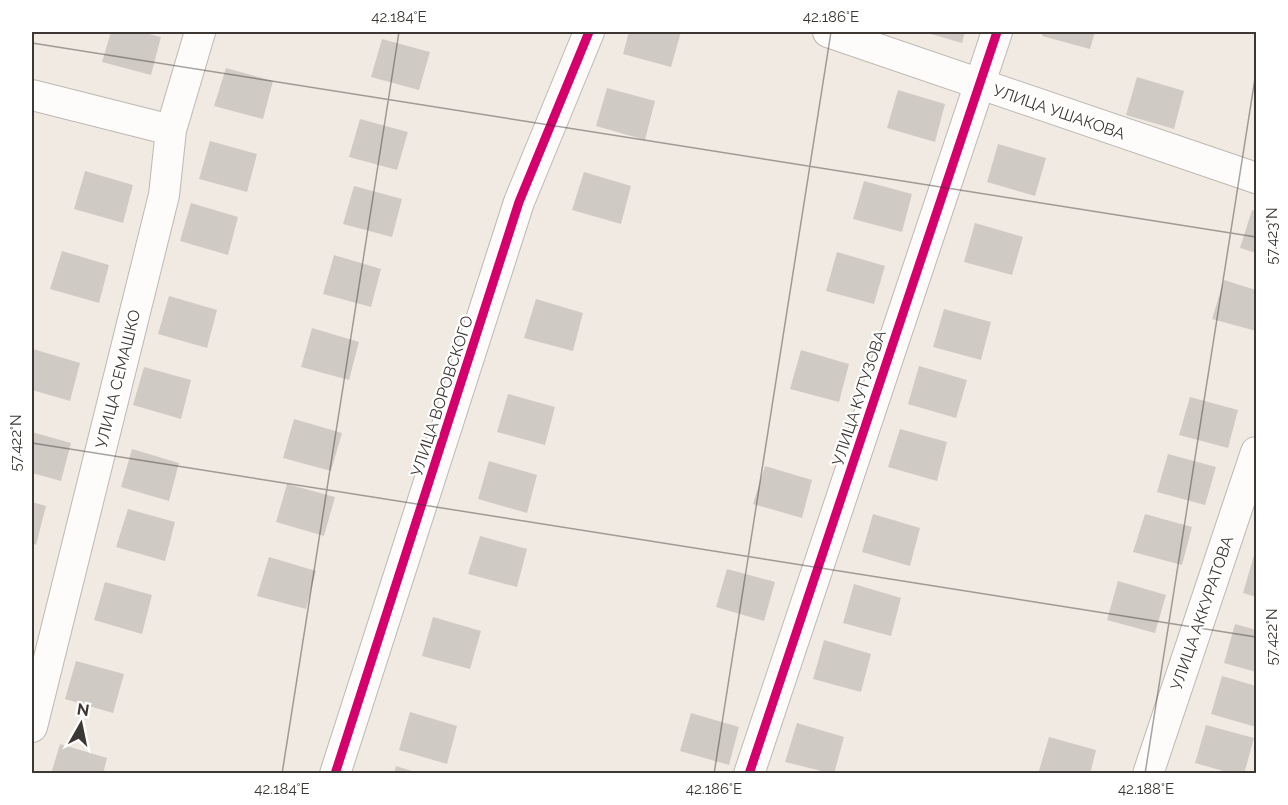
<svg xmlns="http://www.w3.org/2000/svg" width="1288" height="805" font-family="Raleway,sans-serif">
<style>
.building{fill:#d0cac5}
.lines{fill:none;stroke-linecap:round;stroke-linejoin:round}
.minor-casing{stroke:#bdb8b3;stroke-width:32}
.minor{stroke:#fdfcfb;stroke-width:30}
.cycleway-casing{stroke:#fff;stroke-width:13}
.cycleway{stroke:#d6006c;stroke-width:9}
.ticks{fill:none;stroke:#3d3733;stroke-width:1.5;stroke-opacity:0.45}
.labels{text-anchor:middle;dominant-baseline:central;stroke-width:4.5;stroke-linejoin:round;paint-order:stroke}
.street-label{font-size:16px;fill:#3d3733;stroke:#fff}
.neatline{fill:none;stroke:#3d3733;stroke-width:2}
.ticks-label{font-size:15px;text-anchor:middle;fill:#3d3733}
</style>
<rect width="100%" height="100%" fill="#f1eae3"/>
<path class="building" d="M 111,32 L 141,32 L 161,37 L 151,75 L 102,62 Z
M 629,32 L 681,32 L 671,67 L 623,54 Z
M 924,32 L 965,32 L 962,43 Z
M 1043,32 L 1095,32 L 1090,49 L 1042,36 Z
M 382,39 L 430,52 L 419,90 L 371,77 Z
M 226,68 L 273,81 L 263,119 L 214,106 Z
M 1137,77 L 1184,91 L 1174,129 L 1126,115 Z
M 607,88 L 655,101 L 645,140 L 596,126 Z
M 898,90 L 945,104 L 935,142 L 887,128 Z
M 360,119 L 408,132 L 397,170 L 349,157 Z
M 210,141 L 257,154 L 247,192 L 199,179 Z
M 998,144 L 1046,158 L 1035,196 L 987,182 Z
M 85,171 L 133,185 L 123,223 L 74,209 Z
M 584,172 L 631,186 L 621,224 L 572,210 Z
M 864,181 L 912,194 L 902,232 L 853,219 Z
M 354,186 L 402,199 L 392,237 L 343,224 Z
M 191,203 L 238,217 L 228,255 L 180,241 Z
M 1252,210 L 1256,211 L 1256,253 L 1240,248 Z
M 975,223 L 1023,237 L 1012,275 L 964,262 Z
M 62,251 L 109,265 L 99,303 L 50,289 Z
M 837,252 L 885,266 L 874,304 L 826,291 Z
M 334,255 L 381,269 L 371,307 L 323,294 Z
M 1224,280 L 1256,290 L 1256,331 L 1212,319 Z
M 169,296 L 217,310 L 207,348 L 158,334 Z
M 536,299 L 583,313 L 573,351 L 524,338 Z
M 944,309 L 991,322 L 981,360 L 933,347 Z
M 312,328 L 359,342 L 349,380 L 301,367 Z
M 33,349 L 80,363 L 70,401 L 32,390 Z
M 801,350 L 849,364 L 839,402 L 790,389 Z
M 919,366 L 967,380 L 956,418 L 908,404 Z
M 144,367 L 191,380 L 181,419 L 133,405 Z
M 508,394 L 555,407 L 545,445 L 497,432 Z
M 1190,397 L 1238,410 L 1228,448 L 1179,435 Z
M 294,419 L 342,433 L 331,471 L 283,458 Z
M 900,429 L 947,442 L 937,481 L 888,467 Z
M 32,432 L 71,443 L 61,481 L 32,473 Z
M 132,449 L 179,463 L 169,501 L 121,487 Z
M 1168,454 L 1216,467 L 1205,505 L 1157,492 Z
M 489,461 L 537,475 L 527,513 L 478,499 Z
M 765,466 L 812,480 L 802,518 L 753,504 Z
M 287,484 L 335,497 L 324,536 L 276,522 Z
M 32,502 L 46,506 L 36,545 L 32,543 Z
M 128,509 L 175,522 L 165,561 L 116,547 Z
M 873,514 L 920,528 L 910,566 L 862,552 Z
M 1145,514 L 1192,527 L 1182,565 L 1133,552 Z
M 480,536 L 527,549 L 517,587 L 468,574 Z
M 1254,555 L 1256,556 L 1256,597 L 1243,593 Z
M 269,557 L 316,571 L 306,609 L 257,596 Z
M 727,569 L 775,582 L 764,621 L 716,607 Z
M 1118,581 L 1166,595 L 1155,633 L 1107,620 Z
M 105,582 L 152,595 L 142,634 L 94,620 Z
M 854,584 L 901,598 L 891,636 L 843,623 Z
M 433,617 L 481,631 L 470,669 L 422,656 Z
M 1235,624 L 1256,630 L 1256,672 L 1224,663 Z
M 824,640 L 871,654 L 861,692 L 813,679 Z
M 76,661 L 124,674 L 113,713 L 65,699 Z
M 1222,676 L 1256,686 L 1256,727 L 1211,714 Z
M 410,712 L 457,726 L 447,764 L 399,750 Z
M 691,713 L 739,727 L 729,765 L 680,751 Z
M 797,723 L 844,737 L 834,774 L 785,762 Z
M 1206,725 L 1254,738 L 1244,774 L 1234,774 L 1195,763 Z
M 1049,737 L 1096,750 L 1090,774 L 1038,774 Z
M 60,744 L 107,758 L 103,774 L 51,774 Z
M 396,766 L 418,773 L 418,774 L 394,774 Z"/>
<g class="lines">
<defs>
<path id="minor" d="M 828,32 L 1256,178
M 32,95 L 171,130
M 32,727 L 164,195 L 171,130 L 200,32
M 335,774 L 519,202 L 589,32
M 749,774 L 997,32
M 1148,774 L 1256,452"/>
</defs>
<use href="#minor" class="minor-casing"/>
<use href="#minor" class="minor"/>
<defs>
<path id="cycleway" d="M 335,774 L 519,202 L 589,32
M 749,774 L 997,32"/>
</defs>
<use href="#cycleway" class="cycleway-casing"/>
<use href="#cycleway" class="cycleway"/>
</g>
<path class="ticks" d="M 32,43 L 1256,237M 32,443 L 1256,637M 282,774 L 399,32M 714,774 L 831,32M 1145,774 L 1256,72"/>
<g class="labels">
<g class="street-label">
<text transform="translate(1059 112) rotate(19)">УЛИЦА УШАКОВА</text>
<text transform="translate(118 379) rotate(-76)">УЛИЦА СЕМАШКО</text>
<text transform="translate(442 396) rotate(-72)">УЛИЦА ВОРОВСКОГО</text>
<text transform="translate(859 398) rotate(-72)">УЛИЦА КУТУЗОВА</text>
<text transform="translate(1202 613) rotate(-71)">УЛИЦА АККУРАТОВА</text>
</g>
</g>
<rect width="1288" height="805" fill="none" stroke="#ffffff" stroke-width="66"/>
<g transform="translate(81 724) rotate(9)" stroke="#ffffff" stroke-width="4.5" paint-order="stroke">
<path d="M0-4.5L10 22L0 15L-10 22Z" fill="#3d3733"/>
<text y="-9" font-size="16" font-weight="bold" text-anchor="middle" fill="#3d3733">N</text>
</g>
<rect x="33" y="33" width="1222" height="739" class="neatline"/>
<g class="ticks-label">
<text x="399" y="22">42.184°E</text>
<text x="831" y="22">42.186°E</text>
<text transform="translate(1272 236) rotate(-90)" y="5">57.423°N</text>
<text transform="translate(16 443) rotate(-90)" y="5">57.422°N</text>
<text transform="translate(1272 637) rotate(-90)" y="5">57.422°N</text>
<text x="282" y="794">42.184°E</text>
<text x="714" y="794">42.186°E</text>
<text x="1146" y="794">42.188°E</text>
</g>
</svg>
